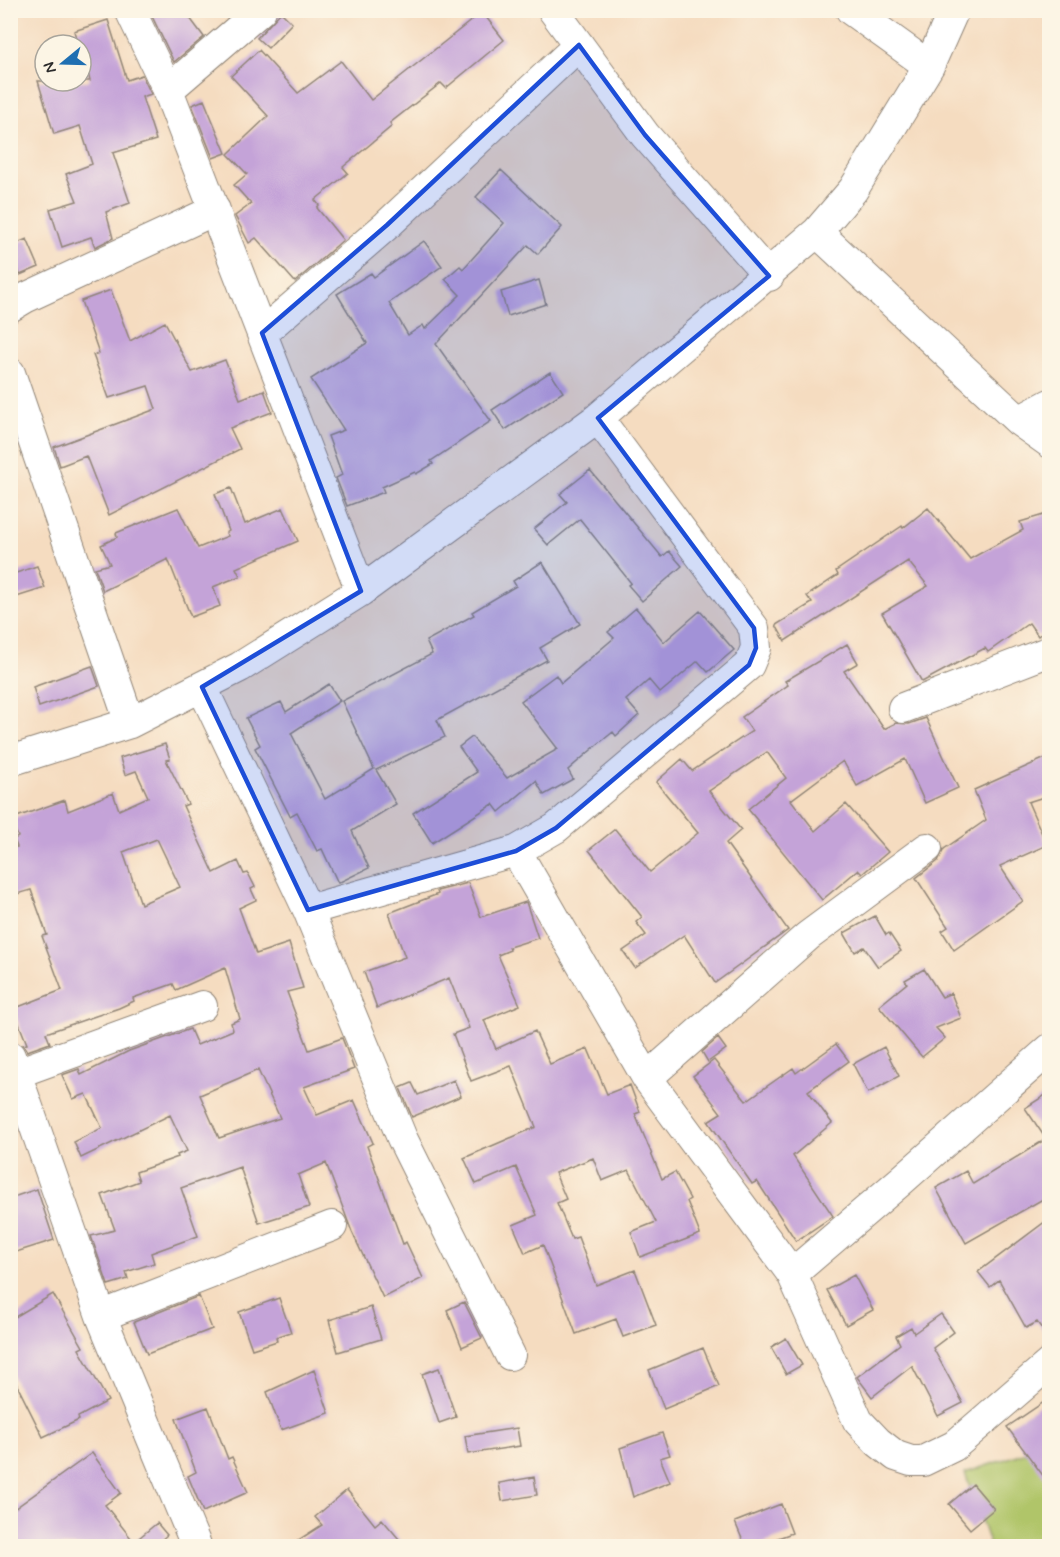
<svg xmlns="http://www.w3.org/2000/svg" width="1060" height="1557" font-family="Mynerve,sans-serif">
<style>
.green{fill:#b0c569;stroke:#6e784a;stroke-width:1.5}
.building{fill:#c4a3d8;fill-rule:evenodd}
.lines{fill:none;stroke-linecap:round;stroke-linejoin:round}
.minor-casing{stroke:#908476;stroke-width:32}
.minor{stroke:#fff;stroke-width:30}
.marked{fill:#1d4ed8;fill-opacity:0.2;stroke:#1d4ed8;stroke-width:4.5;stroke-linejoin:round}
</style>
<rect width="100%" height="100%" fill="#fcf5e5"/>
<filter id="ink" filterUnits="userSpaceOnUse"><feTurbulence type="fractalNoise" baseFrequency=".0167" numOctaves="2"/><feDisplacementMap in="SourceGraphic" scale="12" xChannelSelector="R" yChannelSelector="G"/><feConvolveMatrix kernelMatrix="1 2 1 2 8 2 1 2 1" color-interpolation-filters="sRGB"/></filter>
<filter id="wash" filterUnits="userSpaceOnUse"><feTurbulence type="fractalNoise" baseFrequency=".008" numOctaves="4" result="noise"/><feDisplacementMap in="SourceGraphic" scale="24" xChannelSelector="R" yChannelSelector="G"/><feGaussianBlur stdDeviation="1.35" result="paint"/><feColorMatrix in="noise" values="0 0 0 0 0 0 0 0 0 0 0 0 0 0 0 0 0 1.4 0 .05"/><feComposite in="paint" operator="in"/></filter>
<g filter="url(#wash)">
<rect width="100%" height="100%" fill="#f5dcc0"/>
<path class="green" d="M 1049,1444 L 1049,1546 L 990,1546 L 965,1473 Z"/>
<g id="blocks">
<path class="building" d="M 149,10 L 184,10 L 204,37 L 174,62 Z
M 281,12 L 292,23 L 268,48 L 257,38 Z
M 482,12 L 504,40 L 446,88 L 441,83 L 390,123 L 392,126 L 343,167 L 348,173 L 315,200 L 319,205 L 317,208 L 343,240 L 295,282 L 256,238 L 249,243 L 235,216 L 251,204 L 234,185 L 247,174 L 228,154 L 268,116 L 231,76 L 259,50 L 298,93 L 341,61 L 371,100 Z
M 108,20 L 127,80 L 142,75 L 151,94 L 142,97 L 156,140 L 113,153 L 130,203 L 106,212 L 113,238 L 95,247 L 91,237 L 62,247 L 50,209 L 77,201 L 66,174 L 92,164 L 80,126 L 54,134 L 38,81 L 90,81 L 81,45 L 78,45 L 74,31 Z
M 204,100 L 226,153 L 213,158 L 192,105 Z
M 501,170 L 562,227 L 538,254 L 528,245 L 436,344 L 491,421 L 431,461 L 433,464 L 416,474 L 415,472 L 382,487 L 384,492 L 347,506 L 336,478 L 342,475 L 328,436 L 344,430 L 311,379 L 367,343 L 337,294 L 371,273 L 374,277 L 424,241 L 442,266 L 389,303 L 408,335 L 423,325 L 425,329 L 460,295 L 445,279 L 460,266 L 463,269 L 504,223 L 476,197 Z
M 27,239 L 39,267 L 20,275 L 10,246 Z
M 539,280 L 546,304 L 508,316 L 501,292 Z
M 111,290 L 130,341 L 165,322 L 192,372 L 225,360 L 240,399 L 264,390 L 272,412 L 230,428 L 240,449 L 109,515 L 86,456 L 60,466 L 54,447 L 156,409 L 148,386 L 109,398 L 93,355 L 99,353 L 81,301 Z
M 550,372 L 563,392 L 505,430 L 492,410 Z
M 590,470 L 662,557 L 669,551 L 682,566 L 642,601 L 628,585 L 631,583 L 580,519 L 548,545 L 534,529 L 567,502 L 560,494 Z
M 231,488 L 245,524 L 283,508 L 298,541 L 236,568 L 240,576 L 213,587 L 220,606 L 191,617 L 168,559 L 103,591 L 95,568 L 110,564 L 101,545 L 117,537 L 116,533 L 178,508 L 198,548 L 228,536 L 226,533 L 229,531 L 215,494 Z
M 928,508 L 970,559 L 1023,530 L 1020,522 L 1050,513 L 1050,629 L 1038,636 L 1029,623 L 988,652 L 985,648 L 922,682 L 882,613 L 928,586 L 908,561 L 785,641 L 776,625 L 812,603 L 807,596 L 838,575 L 836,571 L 902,526 L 903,528 Z
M 542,562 L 580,624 L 540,648 L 547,660 L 437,720 L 445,737 L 376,770 L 396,804 L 352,831 L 369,868 L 338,883 L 322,849 L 317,851 L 297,812 L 290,816 L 255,748 L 260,745 L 246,718 L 281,702 L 286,712 L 329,684 L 340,701 L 291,733 L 325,799 L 374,769 L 342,701 L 432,654 L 426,641 L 474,615 L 472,612 L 516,586 L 513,581 Z
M 37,566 L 45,588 L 10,599 L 10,575 Z
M 636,608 L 664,642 L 700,611 L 734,650 L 708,672 L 698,661 L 660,693 L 649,680 L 626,700 L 639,715 L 616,736 L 613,732 L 598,744 L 568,770 L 573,779 L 544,795 L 536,781 L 499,812 L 493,804 L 432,843 L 413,813 L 477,772 L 459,747 L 472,737 L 507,778 L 558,749 L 521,701 L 556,675 L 561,683 L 614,638 L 608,632 Z
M 847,644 L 858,663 L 844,671 L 884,729 L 896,723 L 909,724 L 926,718 L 958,788 L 925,803 L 905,759 L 857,786 L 843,761 L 791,800 L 815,831 L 846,804 L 888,852 L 862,874 L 858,870 L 822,900 L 748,809 L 786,778 L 767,752 L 709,791 L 741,830 L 726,843 L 788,930 L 715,983 L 684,935 L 635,968 L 623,951 L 646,935 L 636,922 L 642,917 L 589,850 L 615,829 L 650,872 L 698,833 L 656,782 L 682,759 L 692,771 L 752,731 L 742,717 L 788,685 L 785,681 Z
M 92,666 L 99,686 L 39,707 L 33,687 Z
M 165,744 L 170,759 L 166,760 L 188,804 L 183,806 L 214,873 L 238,861 L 244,874 L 248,873 L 255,887 L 251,889 L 256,900 L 239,908 L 256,954 L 289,943 L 303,988 L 287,992 L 309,1050 L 342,1038 L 346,1048 L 354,1069 L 304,1087 L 317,1115 L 354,1100 L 373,1143 L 367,1146 L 403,1244 L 406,1242 L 423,1278 L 383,1298 L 352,1232 L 326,1163 L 298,1175 L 309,1207 L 259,1223 L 240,1167 L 181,1188 L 198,1236 L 151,1253 L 154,1263 L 126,1272 L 128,1279 L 108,1285 L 91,1236 L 115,1230 L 102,1195 L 139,1181 L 136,1172 L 178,1157 L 177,1155 L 187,1151 L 170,1115 L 81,1158 L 74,1142 L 102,1128 L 86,1094 L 73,1099 L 62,1075 L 79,1069 L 81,1075 L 129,1051 L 190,1029 L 197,1045 L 233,1030 L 231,1023 L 240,1019 L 225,968 L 176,990 L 173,984 L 133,998 L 134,1001 L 119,1008 L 46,1033 L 50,1043 L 27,1051 L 23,1045 L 27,1044 L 13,1009 L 62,990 L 42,936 L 47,935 L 31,890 L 10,896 L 10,849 L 17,847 L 14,839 L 18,837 L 11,819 L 65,800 L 68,811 L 113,793 L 119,810 L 148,797 L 136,771 L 125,775 L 120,758 ZM 157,839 L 180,887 L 141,904 L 123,852 ZM 258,1070 L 280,1118 L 219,1138 L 200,1095 Z
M 1050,756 L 1050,795 L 1028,802 L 1047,845 L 1000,866 L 1023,901 L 954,950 L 942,931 L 948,927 L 916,878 L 938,861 L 944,849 L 986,820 L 974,790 Z
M 468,883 L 481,917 L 526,902 L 538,938 L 509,947 L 510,950 L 498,955 L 520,1005 L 484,1020 L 496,1049 L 535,1031 L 550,1064 L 588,1049 L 607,1094 L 630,1085 L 640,1112 L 635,1114 L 662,1179 L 675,1172 L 690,1199 L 687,1201 L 700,1234 L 640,1257 L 631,1232 L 656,1222 L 629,1170 L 602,1181 L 593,1158 L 555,1173 L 566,1199 L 557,1203 L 572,1239 L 578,1237 L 596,1285 L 635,1270 L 656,1325 L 623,1337 L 616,1319 L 576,1334 L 543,1245 L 525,1253 L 513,1225 L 537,1215 L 516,1167 L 476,1184 L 464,1158 L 536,1127 L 511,1066 L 471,1081 L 453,1034 L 469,1028 L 449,978 L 377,1008 L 364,972 L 405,957 L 389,913 L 438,894 L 437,891 Z
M 875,916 L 886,935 L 889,933 L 901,951 L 878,967 L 864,947 L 855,952 L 844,933 Z
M 924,969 L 942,997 L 951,993 L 961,1018 L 936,1028 L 945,1038 L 922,1057 L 879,1006 L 907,983 L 905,980 Z
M 718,1038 L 726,1049 L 708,1062 L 702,1052 Z
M 836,1044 L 849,1061 L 808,1091 L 832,1123 L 793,1156 L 833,1216 L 796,1241 L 757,1181 L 752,1184 L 708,1121 L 721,1113 L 693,1076 L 714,1060 L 746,1101 L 793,1068 L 796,1073 Z
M 884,1047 L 899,1076 L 868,1093 L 853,1064 Z
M 454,1080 L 461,1096 L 412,1117 L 400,1088 L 412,1083 L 418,1095 Z
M 1050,1092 L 1050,1195 L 966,1243 L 936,1188 L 966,1171 L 973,1184 L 1046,1139 L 1025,1108 Z
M 37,1189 L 54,1240 L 10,1254 L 10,1198 Z
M 1050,1218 L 1050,1340 L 1037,1322 L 1026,1328 L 999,1280 L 990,1287 L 978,1272 Z
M 854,1275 L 873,1310 L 846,1325 L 827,1290 Z
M 53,1294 L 83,1347 L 79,1349 L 108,1401 L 78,1417 L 79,1420 L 43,1437 L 10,1371 L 10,1320 Z
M 199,1296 L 212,1329 L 147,1354 L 134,1322 Z
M 279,1298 L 291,1332 L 276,1337 L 277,1341 L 252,1349 L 239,1312 Z
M 464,1302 L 482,1338 L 462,1347 L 447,1310 Z
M 371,1307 L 381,1339 L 338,1352 L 329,1320 Z
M 941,1314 L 954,1332 L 933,1348 L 963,1403 L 938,1416 L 912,1366 L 872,1397 L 857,1377 L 900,1344 L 896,1336 L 911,1327 L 914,1333 Z
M 786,1338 L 802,1365 L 786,1374 L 771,1347 Z
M 703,1348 L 719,1386 L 664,1409 L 649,1370 Z
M 439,1368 L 456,1417 L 439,1423 L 422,1374 Z
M 314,1370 L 329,1413 L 281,1430 L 267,1392 Z
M 1050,1398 L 1050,1485 L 1007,1427 Z
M 208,1407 L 228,1459 L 232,1457 L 248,1492 L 203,1512 L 188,1476 L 196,1472 L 176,1419 Z
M 517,1428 L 520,1446 L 468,1454 L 465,1436 Z
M 662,1433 L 670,1455 L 660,1458 L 670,1482 L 633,1497 L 620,1448 Z
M 92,1453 L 121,1493 L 105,1505 L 134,1542 L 157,1523 L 167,1535 L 154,1546 L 10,1546 L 10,1512 Z
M 534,1477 L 537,1495 L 502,1501 L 499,1483 Z
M 973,1484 L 994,1509 L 970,1529 L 949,1504 Z
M 347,1490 L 375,1525 L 382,1519 L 405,1546 L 289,1546 L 322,1525 L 315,1517 Z
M 781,1504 L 792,1533 L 756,1546 L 745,1546 L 735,1522 Z"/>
</g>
</g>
<g filter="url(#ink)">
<use href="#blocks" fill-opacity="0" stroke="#908476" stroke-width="1.5"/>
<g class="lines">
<defs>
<path id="minor" d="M 130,10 L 168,90 L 361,591
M 553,10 L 645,135 L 769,276
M 851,10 L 929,66
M 168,90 L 261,10
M 817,232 L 1019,421 L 1050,443
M 10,307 L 25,298 L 215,210
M 262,333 L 387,225 L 579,45
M 10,373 L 130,723
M 1019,421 L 1050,404
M 202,687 L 308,910 L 402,1138 L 510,1355
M 903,708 L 1050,651
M 10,761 L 130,723 L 240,667 L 361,591 L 598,418 L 817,232 L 853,190 L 929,66 L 954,10
M 516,851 L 647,1078 L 792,1274 L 858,1421 L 878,1442 L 896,1456 L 911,1461 L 923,1461 L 954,1446 L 1050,1363
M 308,910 L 516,851 L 556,828 L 749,665 L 756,648 L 754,628 L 598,418
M 10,1056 L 101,1316 L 196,1545
M 17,1073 L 202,1006
M 647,1078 L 808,936 L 927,848
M 792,1274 L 902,1180 L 1050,1049
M 101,1316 L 332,1226"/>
</defs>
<use href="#minor" class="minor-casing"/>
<use href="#minor" class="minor"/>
</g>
</g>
<path class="marked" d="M 579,45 L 645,135 L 769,276 L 598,418 L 754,628 L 756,648 L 749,665 L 556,828 L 516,851 L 308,910 L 202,687 L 361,591 L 262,333 L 387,225 Z"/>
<rect width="1060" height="1557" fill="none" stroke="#fcf5e5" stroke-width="36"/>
<g transform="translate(63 63) rotate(251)"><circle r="28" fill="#fcf5e5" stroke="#a8a49b" stroke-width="1.5"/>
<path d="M0-4.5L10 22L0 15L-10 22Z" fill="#1f6fb2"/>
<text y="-9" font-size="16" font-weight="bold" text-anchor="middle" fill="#2b2b2b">N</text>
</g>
</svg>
